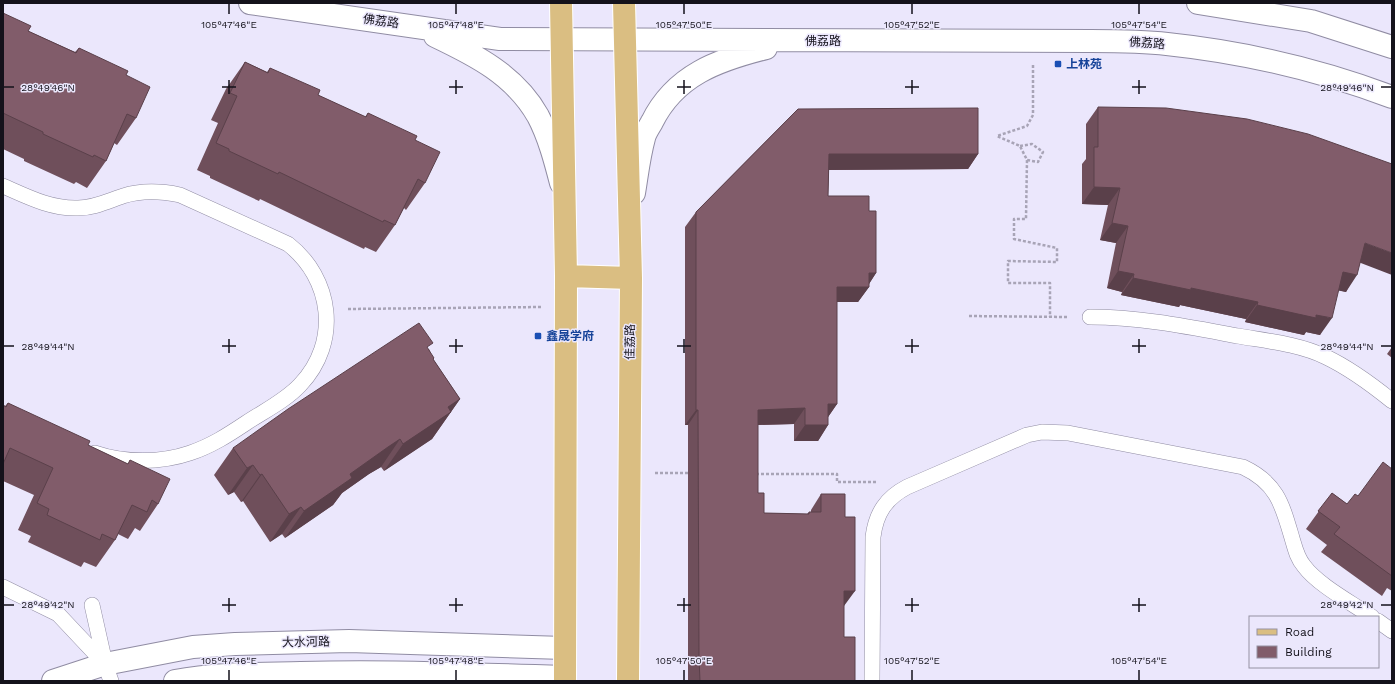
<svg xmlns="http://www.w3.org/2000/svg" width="1395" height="684" font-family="'Work Sans','Noto Sans SC',sans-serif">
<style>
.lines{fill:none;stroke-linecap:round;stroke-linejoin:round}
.lane-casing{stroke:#908ca3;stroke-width:16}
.secondary-casing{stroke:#908ca3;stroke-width:24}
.primary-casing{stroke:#fff;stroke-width:24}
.path{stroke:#a8a4b6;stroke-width:2.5;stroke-dasharray:3 2;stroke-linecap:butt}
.lane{stroke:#fff;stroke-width:15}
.secondary{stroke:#fff;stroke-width:22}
.primary{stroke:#dabe82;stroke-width:22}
.wall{fill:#6f4f5b}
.shaded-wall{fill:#5a404a}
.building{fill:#815c6a;stroke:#5a404a}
.ticks{fill:none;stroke:#14121b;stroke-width:1.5}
.transit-dot{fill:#1a4fb4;stroke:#ebe7fc;stroke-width:1.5}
.labels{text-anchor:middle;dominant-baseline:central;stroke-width:3;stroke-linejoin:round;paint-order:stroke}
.street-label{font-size:12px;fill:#14121b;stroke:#ebe7fc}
.transit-label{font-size:12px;font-weight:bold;fill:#164399;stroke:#ebe7fc;text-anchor:start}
.ticks-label{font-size:10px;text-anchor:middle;fill:#14121b;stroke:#ebe7fc;stroke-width:3;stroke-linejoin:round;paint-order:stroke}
</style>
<rect width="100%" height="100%" fill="#ebe7fc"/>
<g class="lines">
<defs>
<path id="lane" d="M 3,186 C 28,197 51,209 78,208 C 94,208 108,201 123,196 C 142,190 161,191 180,195 L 288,244 C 332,278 341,342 300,385 C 285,401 264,411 246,423 C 228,435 211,446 190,453 C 161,463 124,463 95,453
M 1090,317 C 1140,317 1189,327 1238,336 C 1267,341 1299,344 1326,357 C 1351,369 1371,384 1392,401
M 3,587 L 58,614 L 105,664 L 111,681
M 92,605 L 105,663
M 1378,621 L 1392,631
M 872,681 L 873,537 C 876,513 886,498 907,487 L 1027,435 L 1042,432 L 1068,433 L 1243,467 C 1277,483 1282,504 1292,538 C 1295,548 1297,558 1304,566 C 1318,585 1352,603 1372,617"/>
<path id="secondary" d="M 250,3 L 500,39 L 1091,41 C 1116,41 1142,41 1167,44 C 1243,52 1320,70 1392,97
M 1198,3 L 1311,21 L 1392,47
M 435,36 C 475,55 515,75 538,116 C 549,137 555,160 561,183
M 634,193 C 637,175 639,156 644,138 C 645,133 649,127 652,122 C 675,75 718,60 766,48
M 53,681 L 105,664 L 193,647 L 235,644 L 349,641 L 564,648
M 175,681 C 217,673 259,674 301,673 C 389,671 477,674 565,677"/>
<path id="primary" d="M 561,3 L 566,276 L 565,681
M 624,3 L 631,278 L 628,681
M 566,276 L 631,278"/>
</defs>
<use href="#lane" class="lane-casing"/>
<use href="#secondary" class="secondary-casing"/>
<use href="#primary" class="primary-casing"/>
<path class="path" d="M 1033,65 L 1033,115 L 1027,126 L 997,136 L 1020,146 L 1027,160 L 1026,219 L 1014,219 L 1014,239 L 1057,248 L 1057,262 L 1008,261 L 1008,283 L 1050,283 L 1050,317
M 1020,146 L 1032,144 L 1043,152 L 1038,162 L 1027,160
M 348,309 L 541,307
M 969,316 L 1069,317
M 655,473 L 688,473
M 756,474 L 837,474 L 837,482 L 876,482"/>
<use href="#lane" class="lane"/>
<use href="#secondary" class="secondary"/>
<use href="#primary" class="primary"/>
</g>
<path class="wall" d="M 3,13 L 28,31 L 75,52 L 79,48 L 126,75 L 136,118 L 117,145 L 114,143 L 106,161 L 87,188 L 76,182 L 74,184 L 24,161 L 24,159 L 3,149 Z
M 245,62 L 267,72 L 270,68 L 318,95 L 365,117 L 368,113 L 415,140 L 425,183 L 406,210 L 404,208 L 395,225 L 376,252 L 365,247 L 364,249 L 260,199 L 259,201 L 210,178 L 210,176 L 197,170 L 218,123 L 211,120 L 226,89 Z
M 1098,107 L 1360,263 L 1346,292 L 1338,290 L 1320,335 L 1306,332 L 1304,335 L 1245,322 L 1246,319 L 1180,305 L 1179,307 L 1121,295 L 1122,292 L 1107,288 L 1116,243 L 1100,240 L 1108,205 L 1082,204 L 1082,164 L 1086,159 L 1086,124 Z
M 798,109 L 978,154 L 968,169 L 829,170 L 828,196 L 869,211 L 876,273 L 869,284 L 869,287 L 858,302 L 837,302 L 837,404 L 828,417 L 828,425 L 818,441 L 794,441 L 794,424 L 758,425 L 758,493 L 764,513 L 807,514 L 809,512 L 811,512 L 811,510 L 821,494 L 844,605 L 844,637 L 855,681 L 688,681 L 688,425 L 685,425 L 685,227 L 696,212 Z
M 1392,347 L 1392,358 L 1387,354 Z
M 429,349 L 433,359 L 460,399 L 432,439 L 384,471 L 381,467 L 369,474 L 342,493 L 333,505 L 285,538 L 282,534 L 270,542 L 243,501 L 241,502 L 234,492 L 228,495 L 214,475 L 233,448 Z
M 8,403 L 88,445 L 128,464 L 130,460 L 158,504 L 140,531 L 135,528 L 128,539 L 118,534 L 115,540 L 96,567 L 84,562 L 81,567 L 28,542 L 31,536 L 18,530 L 34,495 L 3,481 L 3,405 L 5,406 Z
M 1392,469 L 1392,591 L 1387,588 L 1382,596 L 1321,552 L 1327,545 L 1306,529 L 1332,493 L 1347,504 Z"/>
<path class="shaded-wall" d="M 829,154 L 978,154 L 968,169 L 818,170 Z
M 1094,187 L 1120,188 L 1108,205 L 1082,204 Z
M 1112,223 L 1128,226 L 1116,243 L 1100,240 Z
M 1365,243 L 1392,253 L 1392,275 L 1353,260 Z
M 1118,271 L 1134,274 L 1122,292 L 1107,288 Z
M 1343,272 L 1357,275 L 1346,292 L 1331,289 Z
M 869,273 L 876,273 L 867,287 L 869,287 L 858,302 L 826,302 L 837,287 Z
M 1133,278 L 1191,288 L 1258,302 L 1246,319 L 1180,305 L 1179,307 L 1121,295 Z
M 1257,305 L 1316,315 L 1332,318 L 1320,335 L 1306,332 L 1304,335 L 1245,322 Z
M 460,399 L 432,439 L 384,471 L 403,444 L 448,407 Z
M 828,404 L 837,404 L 826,420 Z
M 805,408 L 794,424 L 747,425 L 758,410 Z
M 696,410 L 698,410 L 688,425 L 685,425 Z
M 805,425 L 828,425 L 818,441 L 794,441 Z
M 400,439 L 381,467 L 369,474 L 342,493 L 333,505 L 285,538 L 304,511 L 350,474 L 388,447 Z
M 253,465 L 234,492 L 228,495 L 247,468 Z
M 262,474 L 243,501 L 241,502 L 260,475 Z
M 301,507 L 282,534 L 270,542 L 289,514 Z
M 844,591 L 855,591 L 844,606 Z"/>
<path class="building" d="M 3,13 L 31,26 L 28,31 L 76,53 L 79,48 L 128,71 L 126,75 L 150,87 L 136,118 L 127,114 L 106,161 L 94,155 L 93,157 L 43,134 L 43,132 L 3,113 Z
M 245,62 L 268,73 L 270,68 L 320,90 L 318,95 L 366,117 L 368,113 L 417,136 L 415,140 L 440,152 L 425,183 L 418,179 L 395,225 L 384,220 L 383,222 L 279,172 L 278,174 L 229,151 L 229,149 L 216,143 L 237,96 L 230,93 Z
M 1098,107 L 1166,108 L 1247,119 L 1308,134 L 1392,164 L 1392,253 L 1365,243 L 1357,275 L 1343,272 L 1332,318 L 1316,315 L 1316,318 L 1257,305 L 1258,302 L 1191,288 L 1191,290 L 1133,278 L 1134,274 L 1118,271 L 1128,226 L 1112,223 L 1120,188 L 1094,187 L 1094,147 L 1098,147 Z
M 978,108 L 978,154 L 829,154 L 828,196 L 869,196 L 869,211 L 876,211 L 876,273 L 869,273 L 869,287 L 837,287 L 837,404 L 828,404 L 828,425 L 805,425 L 805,408 L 758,410 L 758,493 L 764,493 L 764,513 L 809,514 L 809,512 L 821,512 L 821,494 L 845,494 L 845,517 L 855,517 L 855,591 L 844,591 L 844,637 L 855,637 L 855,681 L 700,681 L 699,658 L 698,410 L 696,410 L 696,212 L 798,109 Z
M 419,323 L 433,343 L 427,347 L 434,358 L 433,359 L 460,399 L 448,407 L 451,412 L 403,444 L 400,439 L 388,447 L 350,474 L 352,478 L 304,511 L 301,507 L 289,514 L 262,474 L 260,475 L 253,465 L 247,468 L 233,448 L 288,409 Z
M 8,403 L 90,441 L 88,445 L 128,464 L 130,460 L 170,479 L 158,504 L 152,500 L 147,512 L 132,505 L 115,540 L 102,534 L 100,540 L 47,515 L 49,509 L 37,503 L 53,468 L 10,448 L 3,464 L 3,405 L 6,407 Z
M 1383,462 L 1392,469 L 1392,576 L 1334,534 L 1340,527 L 1318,511 L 1332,493 L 1347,504 L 1355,494 L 1358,496 Z"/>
<path class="ticks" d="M 229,4 L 229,14M 456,4 L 456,14M 684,4 L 684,14M 912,4 L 912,14M 1139,4 L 1139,14M 229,80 L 229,94M 456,80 L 456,94M 684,80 L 684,94M 912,80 L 912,94M 1139,80 L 1139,94M 4,87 L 14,87M 222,87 L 236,87M 449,87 L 463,87M 677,87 L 691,87M 905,87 L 919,87M 1132,87 L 1146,87M 1381,87 L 1391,87M 229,339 L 229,353M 456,339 L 456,353M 684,339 L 684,353M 912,339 L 912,353M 1139,339 L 1139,353M 4,346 L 14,346M 222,346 L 236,346M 449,346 L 463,346M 677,346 L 691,346M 905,346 L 919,346M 1132,346 L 1146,346M 1381,346 L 1391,346M 229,598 L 229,612M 456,598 L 456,612M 684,598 L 684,612M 912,598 L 912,612M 1139,598 L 1139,612M 4,605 L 14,605M 222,605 L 236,605M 449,605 L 463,605M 677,605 L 691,605M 905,605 L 919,605M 1132,605 L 1146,605M 1381,605 L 1391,605M 229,670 L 229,680M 456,670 L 456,680M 684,670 L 684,680M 912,670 L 912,680M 1139,670 L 1139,680"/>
<g class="transit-dot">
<rect x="1054" y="60" width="8" height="8" rx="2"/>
<rect x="534" y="332" width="8" height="8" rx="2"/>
</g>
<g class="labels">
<g class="street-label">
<text transform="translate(381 21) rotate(8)">佛荔路</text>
<text x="823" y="41">佛荔路</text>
<text transform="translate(1147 43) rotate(4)">佛荔路</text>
<text transform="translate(630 342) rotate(-89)">佳荔路</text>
<text transform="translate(306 642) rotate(-1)">大水河路</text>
</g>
<g class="transit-label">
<text x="1066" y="64">上林苑</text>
<text x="546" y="336">鑫晟学府</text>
</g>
</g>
<g class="ticks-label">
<text x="229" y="28">105°47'46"E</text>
<text x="456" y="28">105°47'48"E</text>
<text x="684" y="28">105°47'50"E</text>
<text x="912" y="28">105°47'52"E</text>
<text x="1139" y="28">105°47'54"E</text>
<text x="48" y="91">28°49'46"N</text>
<text x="1347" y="91">28°49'46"N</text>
<text x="48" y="350">28°49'44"N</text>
<text x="1347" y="350">28°49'44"N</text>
<text x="48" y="608">28°49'42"N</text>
<text x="1347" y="608">28°49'42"N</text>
<text x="229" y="664">105°47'46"E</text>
<text x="456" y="664">105°47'48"E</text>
<text x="684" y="664">105°47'50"E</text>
<text x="912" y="664">105°47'52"E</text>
<text x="1139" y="664">105°47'54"E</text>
</g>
<rect width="1395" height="684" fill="none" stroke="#14121b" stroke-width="8"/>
<rect x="1249" y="616" width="130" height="52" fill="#ebe7fc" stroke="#9592a2"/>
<rect x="1257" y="629" width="20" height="6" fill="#dabe82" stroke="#9592a2"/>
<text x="1285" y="636" font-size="12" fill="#14121b">Road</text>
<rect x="1257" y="646" width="20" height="12" fill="#815c6a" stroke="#9592a2"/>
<text x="1285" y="656" font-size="12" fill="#14121b">Building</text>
</svg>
